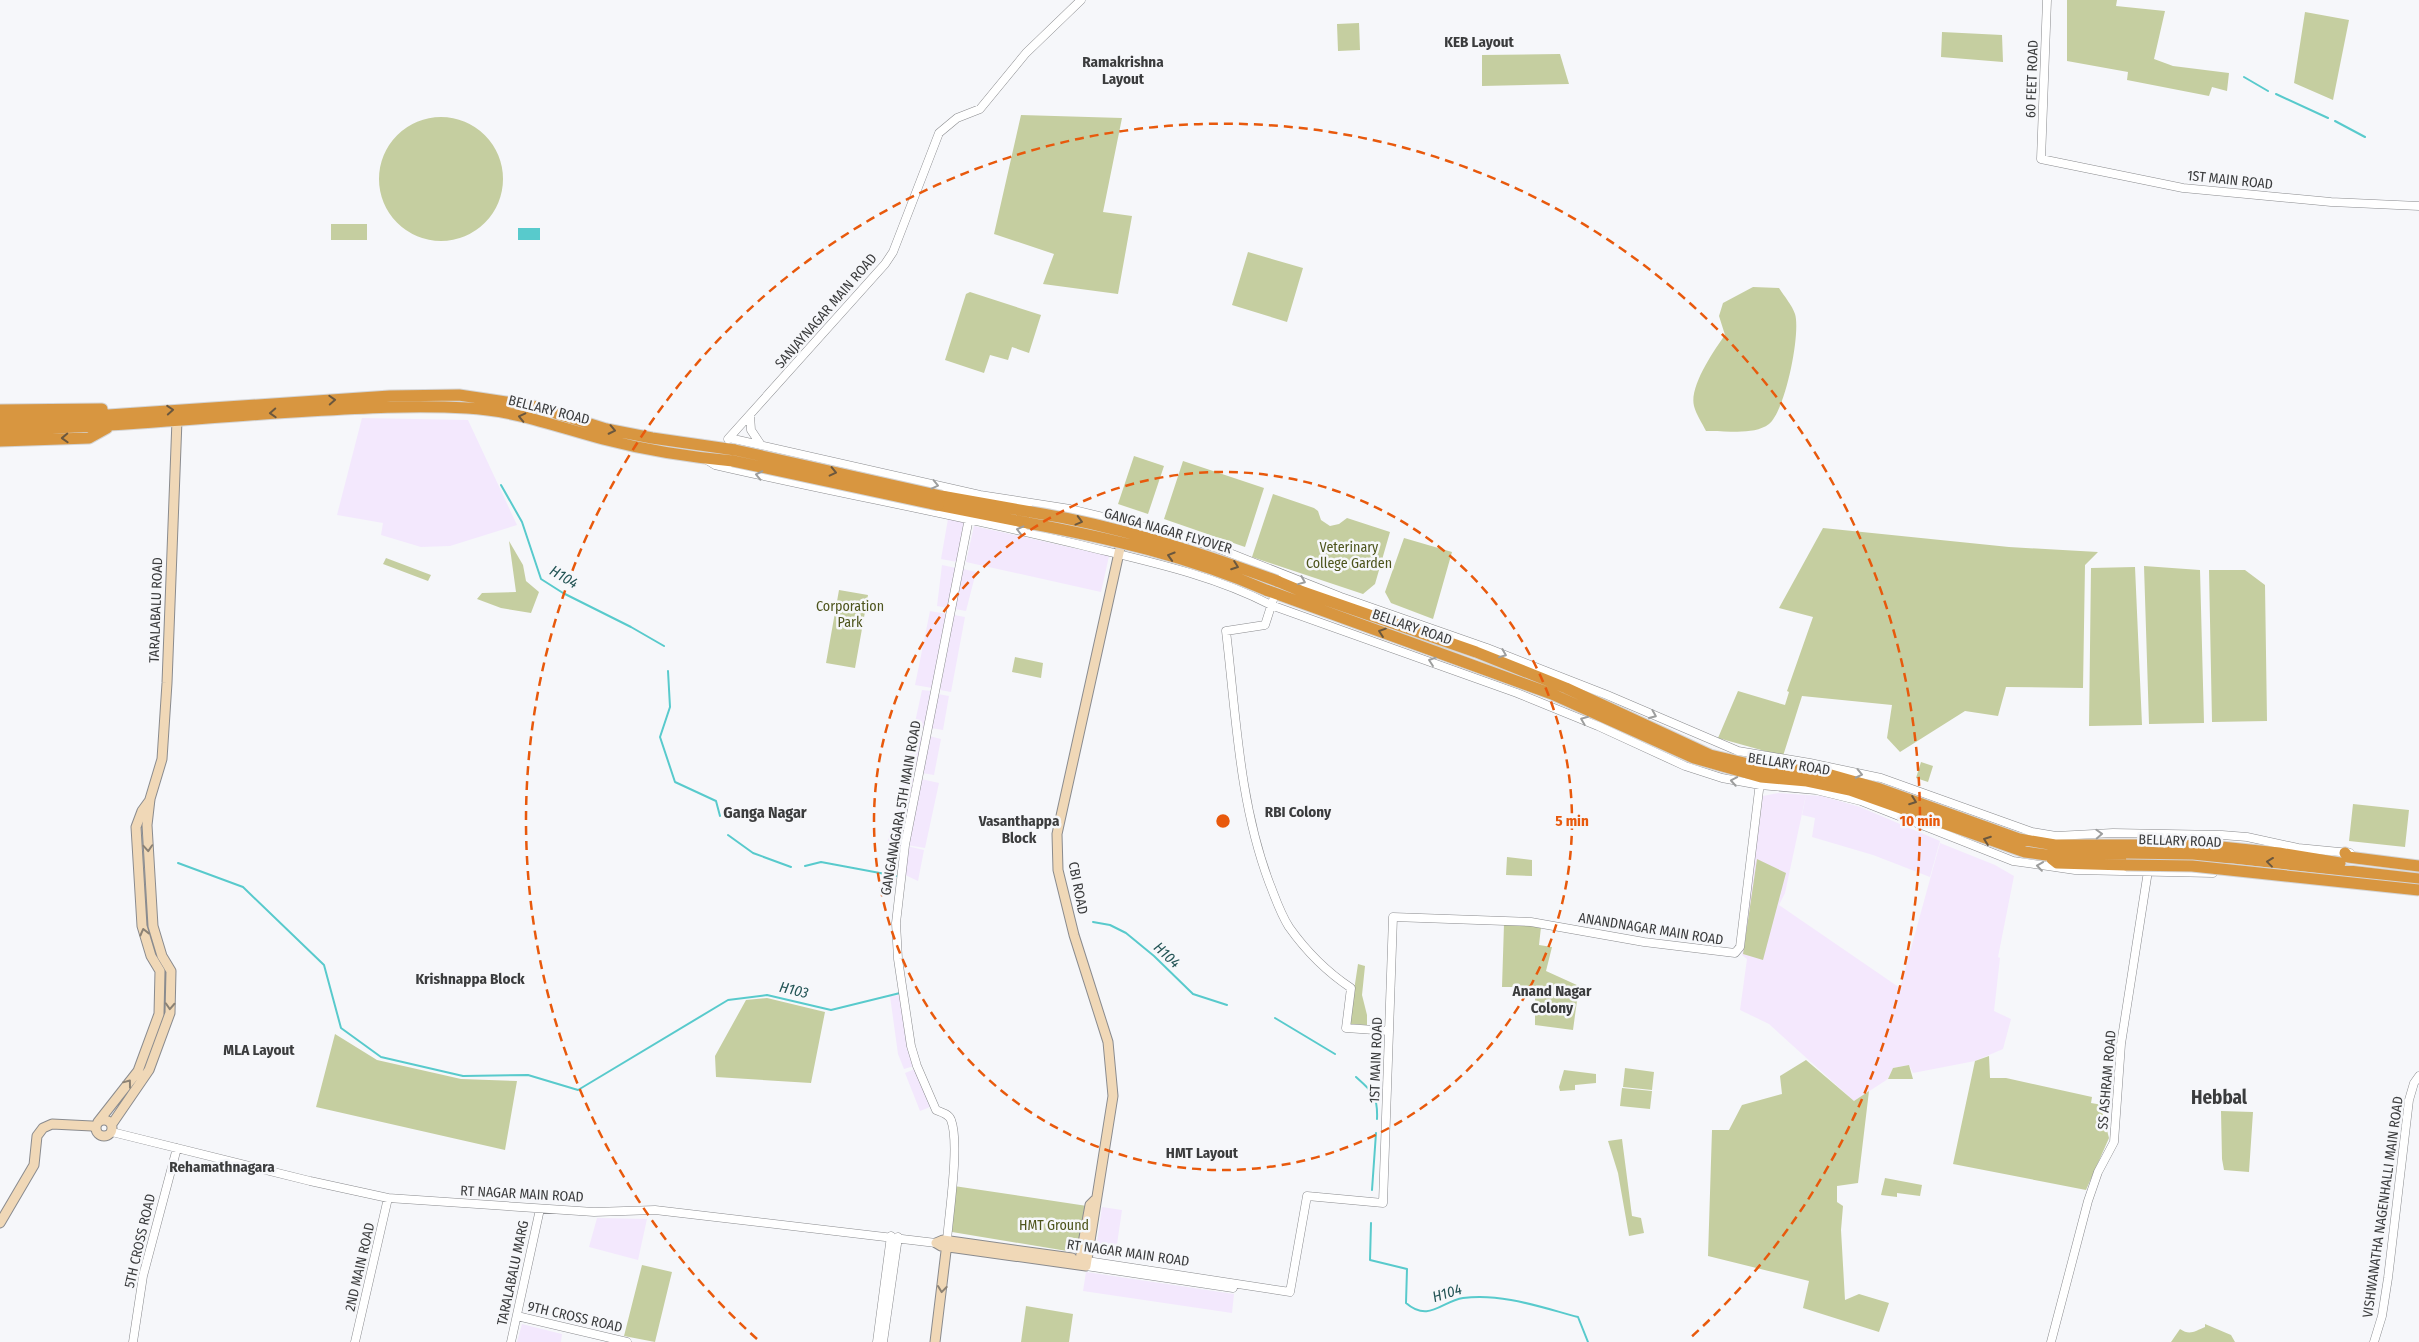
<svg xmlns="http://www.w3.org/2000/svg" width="2419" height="1342" font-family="'Fira Sans Condensed',sans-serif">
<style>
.commercial{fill:#f3e8fd}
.medical{fill:#f4e8fd}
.green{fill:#c5cea0}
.water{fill:#58cacc}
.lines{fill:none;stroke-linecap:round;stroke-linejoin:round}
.stream{stroke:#58cacc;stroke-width:2}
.tertiary-casing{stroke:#8a8b8e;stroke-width:9}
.secondary-casing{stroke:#8a8b8e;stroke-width:11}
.trunk-casing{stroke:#d4d4d4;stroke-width:13}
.tertiary{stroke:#fff;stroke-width:8}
.secondary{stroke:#f0d8b7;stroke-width:9}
.trunk{stroke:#d89640;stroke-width:11}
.trunk-bridge-casing{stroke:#d4d4d4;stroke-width:13;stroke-linecap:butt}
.trunk-bridge{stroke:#d89640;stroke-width:11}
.oneway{stroke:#6a573e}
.oneway2{stroke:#9d9e9e}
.oneway3{stroke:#8c8274}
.ring{fill:none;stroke:#e8590c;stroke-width:2.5;stroke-dasharray:9 6}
.labels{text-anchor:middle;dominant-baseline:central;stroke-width:5;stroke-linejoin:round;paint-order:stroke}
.street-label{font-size:14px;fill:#3b3c3d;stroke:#f6f7fa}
.park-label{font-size:14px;fill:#4d541c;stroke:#f6f7fa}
.neighbourhood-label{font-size:15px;font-weight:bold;fill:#3b3c3d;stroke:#f6f7fa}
.water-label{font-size:15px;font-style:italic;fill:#235455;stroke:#f6f7fa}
.quarter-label{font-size:16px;font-weight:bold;fill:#3b3c3d;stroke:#f6f7fa}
.district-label{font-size:19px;font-weight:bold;fill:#3b3c3d;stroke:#f6f7fa}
.centre{fill:#e8590c;stroke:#f6f7fa;stroke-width:2.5}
.ring-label{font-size:15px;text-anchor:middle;font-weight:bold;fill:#e8590c;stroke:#f6f7fa;stroke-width:5;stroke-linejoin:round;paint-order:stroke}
</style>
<rect width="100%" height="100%" fill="#f6f7fa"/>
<path class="commercial" d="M 362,418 L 468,420 L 517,525 L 450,546 L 421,547 L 381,535 L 383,523 L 337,515 Z
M 948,519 L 964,522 L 957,562 L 941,559 Z
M 974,526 L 1109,556 L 1101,592 L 966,562 Z
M 942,565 L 956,568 L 948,608 L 937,606 Z
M 963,569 L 976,572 L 966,611 L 955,609 Z
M 930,611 L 947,614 L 932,688 L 915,685 Z
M 954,615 L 965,617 L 951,692 L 940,690 Z
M 922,690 L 931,691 L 924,728 L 914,727 Z
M 938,694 L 949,696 L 943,730 L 931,728 Z
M 913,736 L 922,738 L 916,770 L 907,769 Z
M 929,736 L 941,739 L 934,775 L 922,773 Z
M 904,777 L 915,779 L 906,824 L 895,822 Z
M 921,779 L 939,783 L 925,848 L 907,845 Z
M 1806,795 L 1822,796 L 1860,807 L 1940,841 L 1930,877 L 1873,855 L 1812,837 L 1815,818 L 1802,815 Z
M 891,824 L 906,827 L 901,853 L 886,850 Z
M 907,846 L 924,850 L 918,881 L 903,874 Z
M 900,995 L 908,1046 L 914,1066 L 904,1069 L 898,1054 L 890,996 Z
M 915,1069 L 930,1107 L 920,1111 L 905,1073 Z
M 1102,1207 L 1122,1210 L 1115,1258 L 1095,1255 Z
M 597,1218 L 647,1219 L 638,1260 L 589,1247 Z
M 1086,1272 L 1234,1294 L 1232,1313 L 1083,1291 Z
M 522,1324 L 562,1334 L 561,1342 L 517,1342 Z"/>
<path class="medical" d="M 1778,793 L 1806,795 L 1785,893 L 1779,905 L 1900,988 L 1940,843 L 1995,865 L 2014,876 L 1998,957 L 2000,958 L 1994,1011 L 2011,1019 L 2003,1049 L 1975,1061 L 1913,1073 L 1909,1065 L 1893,1068 L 1888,1079 L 1854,1101 L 1769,1024 L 1740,1010 L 1747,959 L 1742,955 L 1763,796 Z"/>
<path class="green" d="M 2067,0 L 2117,0 L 2116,6 L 2165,11 L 2154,59 L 2173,66 L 2229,73 L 2227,91 L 2212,87 L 2209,96 L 2127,80 L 2128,72 L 2067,61 Z
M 2305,12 L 2349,20 L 2333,100 L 2294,83 Z
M 1359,23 L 1360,50 L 1338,51 L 1337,24 Z
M 1942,32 L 2002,35 L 2003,62 L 1941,57 Z
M 1560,54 L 1569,84 L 1482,86 L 1482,55 Z
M 1021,115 L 1122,118 L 1103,212 L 1132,216 L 1118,294 L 1043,284 L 1054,254 L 994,234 Z
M379 179a62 62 0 1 1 124 0a62 62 0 1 1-124 0Z
M 331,224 L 367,224 L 367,240 L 331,240 Z
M 1248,252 L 1303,268 L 1287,322 L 1232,305 Z
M 1753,287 L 1779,288 C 1784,296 1792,305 1795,314 C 1801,333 1785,412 1769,424 C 1753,436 1726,430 1706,431 C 1702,423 1696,414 1694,406 C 1689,387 1714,350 1725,335 L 1719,316 L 1723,303 Z
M 970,292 L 1041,315 L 1029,353 L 1012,347 L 1008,360 L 990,355 L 984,373 L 945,360 L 966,294 Z
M 1134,456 L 1164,466 L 1148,514 L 1118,504 Z
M 1183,461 L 1264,488 L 1245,547 L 1164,519 Z
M 1273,494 L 1314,508 L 1318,511 L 1321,520 L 1330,526 L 1339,524 L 1347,518 L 1390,532 L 1375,584 L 1363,594 L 1252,557 Z
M 1823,528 L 2009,547 L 2098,552 L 2085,565 L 2083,688 L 2006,687 L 1998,716 L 1965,711 L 1900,752 L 1887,738 L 1892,705 L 1802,696 L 1783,756 L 1718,738 L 1738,691 L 1785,705 L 1789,692 L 1787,691 L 1813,617 L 1779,608 Z
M 1404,538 L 1452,552 L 1433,619 L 1391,603 L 1385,592 Z
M 509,541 L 523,565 L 526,581 L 539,592 L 531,613 L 501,608 L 477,599 L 482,593 L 516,592 Z
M 386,558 L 431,575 L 428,581 L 383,564 Z
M 2144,566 L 2200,570 L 2204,723 L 2149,724 Z
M 2135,567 L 2142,725 L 2089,726 L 2091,568 Z
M 2209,570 L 2245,570 L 2265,585 L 2267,721 L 2212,722 Z
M 839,590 L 868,595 L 855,668 L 826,663 Z
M 1015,657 L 1043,663 L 1041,678 L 1012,672 Z
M 1921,762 L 1933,766 L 1928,782 L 1916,778 Z
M 2353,804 L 2409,810 L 2405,847 L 2349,841 Z
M 1507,857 L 1532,860 L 1532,876 L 1506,875 Z
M 1757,859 L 1786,873 L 1763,960 L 1743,954 Z
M 1504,924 L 1541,927 L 1539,945 L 1552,947 L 1546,971 L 1579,986 L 1573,1030 L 1535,1025 L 1535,987 L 1502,987 Z
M 1358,964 L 1365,966 L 1362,995 L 1367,1015 L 1367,1025 L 1349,1024 Z
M 767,998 L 825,1012 L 811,1083 L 716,1077 L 715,1056 L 746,1000 Z
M 335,1034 L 377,1060 L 461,1079 L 517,1081 L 505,1150 L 316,1107 Z
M 1989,1056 L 1990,1078 L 2006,1078 L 2092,1097 L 2091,1103 L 2103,1105 L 2102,1111 L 2109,1138 L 2086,1190 L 1953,1164 L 1975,1061 Z
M 1806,1060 L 1854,1101 L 1869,1091 L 1858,1183 L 1837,1186 L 1837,1202 L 1843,1206 L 1841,1230 L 1845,1300 L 1859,1294 L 1889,1303 L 1879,1332 L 1803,1308 L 1809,1281 L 1708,1256 L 1712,1130 L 1729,1130 L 1742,1105 L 1782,1094 L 1780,1076 Z
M 1909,1065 L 1913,1079 L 1888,1079 L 1893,1068 Z
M 1625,1068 L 1654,1072 L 1652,1090 L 1623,1087 Z
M 1564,1070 L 1596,1074 L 1596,1083 L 1575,1085 L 1575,1090 L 1560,1091 L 1559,1087 Z
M 1622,1088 L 1652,1091 L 1650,1109 L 1620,1106 Z
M 2221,1111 L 2253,1112 L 2249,1172 L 2224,1170 L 2222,1159 Z
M 1622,1139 L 1632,1216 L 1641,1218 L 1644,1233 L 1629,1236 L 1618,1173 L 1608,1141 Z
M 1885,1178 L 1922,1185 L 1920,1196 L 1897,1193 L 1897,1197 L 1881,1195 Z
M 954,1186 L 1087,1206 L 1079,1253 L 952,1232 Z
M 642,1265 L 672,1272 L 655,1342 L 624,1336 Z
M 1026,1306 L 1073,1314 L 1069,1342 L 1021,1342 Z
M 2205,1324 L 2231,1335 L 2235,1342 L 2171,1342 L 2180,1329 C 2190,1336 2195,1331 2205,1327 Z"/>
<path class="water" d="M 518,228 L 540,228 L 540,240 L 518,240 Z"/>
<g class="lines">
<path class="stream" d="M 2244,77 L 2268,91
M 2276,94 L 2328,118
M 2335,121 L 2365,137
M 501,485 L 522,522 L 541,579 L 563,593 L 631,627 L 664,646
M 668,671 L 670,707 L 660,737 L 675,782 L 716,801 L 720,816
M 728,835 L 753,853 L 791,867
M 178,863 L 243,887 L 324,965 L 341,1028 L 381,1057 L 463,1076 L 528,1075 L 578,1090 L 728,1000 L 767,995 L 831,1010 L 900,993
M 805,866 L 821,862 L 896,876
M 1093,922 L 1110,925 L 1126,933 L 1154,956 L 1193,994 L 1227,1005
M 1275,1018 L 1335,1054
M 1356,1077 C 1373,1092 1378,1096 1377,1119
M 1372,1190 L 1376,1133
M 1371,1223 L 1370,1260 L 1407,1269 L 1406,1303 C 1429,1323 1442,1301 1463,1298 C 1502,1293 1540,1307 1578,1317 L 1588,1342"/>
<defs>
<path id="tertiary" d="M 2047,0 L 2041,159 L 2183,188 L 2331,202 L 2419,206
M 750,415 L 751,430 L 761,445
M 729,438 L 980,495 L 1070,509 L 1157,530 L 1217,548 L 1341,597 L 1487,648 L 1607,695 L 1738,751 L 1810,763 L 1881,778 L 2032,832 L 2056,836 L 2113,833 L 2222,835 L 2247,837 L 2298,848 L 2350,853
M 728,439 L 885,264 L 893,252 L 939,133 L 957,118 L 980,109 L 1026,53 L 1081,0
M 707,460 L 715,465 C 836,493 959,515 1081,545 C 1146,561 1211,574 1271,605 L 1517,693 L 1598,726 L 1685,766 L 1722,778 L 1760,785 L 1816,790 L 1861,801 L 2013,861 L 2075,870 L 2213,873
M 1273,600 L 1265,625 L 1226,631 C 1236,714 1239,802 1269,882 C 1275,897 1280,913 1289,927 C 1306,951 1327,972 1351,988 L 1346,1028 L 1389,1031
M 112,1132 L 310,1181 L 388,1198 L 594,1212 L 655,1210 L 936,1243
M 947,1240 C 949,1214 960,1143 951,1120 C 949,1114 941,1112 936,1110 L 917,1066 L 911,1046 L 898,959 L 896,923 L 905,845 L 969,518 L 971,515
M 1087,1261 L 1290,1292 L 1307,1196 L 1383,1203 L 1393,917 L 1531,922 L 1644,942 L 1735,953 L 1740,947 L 1760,782
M 1086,1266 L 1233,1288
M 517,1316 L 627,1342
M 133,1342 L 143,1276 L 177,1148
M 355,1342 L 388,1198
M 511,1342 L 540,1209
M 877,1342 L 891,1236
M 883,1342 L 898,1237
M 2051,1342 L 2088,1201 L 2098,1172 L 2114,1142 L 2121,1044 L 2148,871
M 2374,1342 L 2382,1316 L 2388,1278 L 2409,1100 L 2414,1083 L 2419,1076"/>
<path id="secondary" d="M96 1128a8 8 0 1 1 16 0a8 8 0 1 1-16 0Z
M 98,1122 L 138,1071 L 159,1014 L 160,971 L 151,956 L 142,926 L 136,827 L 142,811 L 150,800
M 112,1124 L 149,1070 L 170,1013 L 171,971 L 162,956 L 153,926 L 147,825 L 150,799 L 162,759 L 167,683 L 177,420
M 0,1223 L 34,1165 L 37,1136 L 43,1128 L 52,1124 L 92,1126 L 96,1128
M 936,1243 L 941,1246 L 956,1248 L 1086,1266 L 1113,1096 L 1108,1042 L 1074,935 L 1058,870 L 1057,834 L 1126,521
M 936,1243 L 943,1240 L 1072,1258
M 1079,1265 L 1090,1205 L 1095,1200
M 935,1342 L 947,1243"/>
<path id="trunk" d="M 0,410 L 102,409
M 0,420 L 64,418 L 390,396 L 459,395 L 533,406 L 606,429 L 652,438 L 735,450
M 0,430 C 103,428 206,417 309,411 C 361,408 414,405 467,408 C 513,410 558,427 603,439 C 645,450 689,457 733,461
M 0,441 L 89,438 L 107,428
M 941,496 L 1031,512
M 938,505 L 1028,523
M 1277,581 L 1303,592 L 1476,652 L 1566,688 L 1710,755 L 1753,765 L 1824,773 L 1877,788 L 2019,839 L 2055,845 L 2176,845 L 2221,847 L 2279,853 L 2340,863
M 1266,590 L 1552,694 L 1694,758 L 1761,777 L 1807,781 L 1850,790 L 2025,852 L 2046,855 L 2157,854 L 2234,858 L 2419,879
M 2345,853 L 2348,857 L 2419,866
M 2052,859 L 2057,863 L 2126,865"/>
</defs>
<use href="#tertiary" class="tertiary-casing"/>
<use href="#secondary" class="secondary-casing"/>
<use href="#trunk" class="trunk-casing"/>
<use href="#tertiary" class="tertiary"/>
<use href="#secondary" class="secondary"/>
<use href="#trunk" class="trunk"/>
<defs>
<path id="trunk-bridge" d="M 735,450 L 941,496
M 733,461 L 938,505
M 1031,512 C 1115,525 1198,552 1277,581
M 1028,523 C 1109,538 1190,557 1266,590
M 2126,865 L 2192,866 L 2419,890"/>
</defs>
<use href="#trunk-bridge" class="trunk-bridge-casing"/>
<use href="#trunk-bridge" class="trunk-bridge"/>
</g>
<defs><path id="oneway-chevron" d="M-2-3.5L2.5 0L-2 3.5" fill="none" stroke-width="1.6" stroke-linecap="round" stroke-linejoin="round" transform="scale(1.25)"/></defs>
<g class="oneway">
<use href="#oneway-chevron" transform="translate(332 400) rotate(-3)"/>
<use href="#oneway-chevron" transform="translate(170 410) rotate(-4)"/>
<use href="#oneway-chevron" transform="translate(273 413) rotate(177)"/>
<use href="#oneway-chevron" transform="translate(522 417) rotate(-167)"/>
<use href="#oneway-chevron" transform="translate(612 430) rotate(12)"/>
<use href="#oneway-chevron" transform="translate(65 438) rotate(178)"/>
<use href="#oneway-chevron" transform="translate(833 472) rotate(13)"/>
<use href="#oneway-chevron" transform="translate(1079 521) rotate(15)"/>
<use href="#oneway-chevron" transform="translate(1171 556) rotate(-163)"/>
<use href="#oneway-chevron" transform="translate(1235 566) rotate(20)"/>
<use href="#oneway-chevron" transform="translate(1382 632) rotate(-161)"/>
<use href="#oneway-chevron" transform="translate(1913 801) rotate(20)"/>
<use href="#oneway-chevron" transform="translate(1987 840) rotate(-160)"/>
<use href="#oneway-chevron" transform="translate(2270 862) rotate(-173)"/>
</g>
<g class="oneway2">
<use href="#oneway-chevron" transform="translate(759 475) rotate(-168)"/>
<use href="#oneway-chevron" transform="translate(935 485) rotate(13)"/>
<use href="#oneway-chevron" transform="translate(1020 530) rotate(-166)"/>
<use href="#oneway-chevron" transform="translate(1302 581) rotate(22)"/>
<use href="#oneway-chevron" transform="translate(1503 654) rotate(22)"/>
<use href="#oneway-chevron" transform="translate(1432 661) rotate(-161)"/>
<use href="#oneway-chevron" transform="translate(1653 715) rotate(23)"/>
<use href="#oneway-chevron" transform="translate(1584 720) rotate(-158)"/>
<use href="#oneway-chevron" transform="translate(1859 774) rotate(12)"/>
<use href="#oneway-chevron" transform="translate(1734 781) rotate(-170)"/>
<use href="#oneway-chevron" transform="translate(2099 834) rotate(-3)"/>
<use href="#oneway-chevron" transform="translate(2040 866) rotate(-172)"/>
</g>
<g class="oneway3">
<use href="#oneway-chevron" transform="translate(148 848) rotate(86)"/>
<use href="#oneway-chevron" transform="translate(144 932) rotate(-104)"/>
<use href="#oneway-chevron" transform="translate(170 1006) rotate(93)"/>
<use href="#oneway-chevron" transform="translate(128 1083) rotate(-53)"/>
<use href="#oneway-chevron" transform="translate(942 1289) rotate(97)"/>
</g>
<g class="ring">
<circle cx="1223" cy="821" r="349"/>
<path d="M757 1339A697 697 0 1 1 1689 1339"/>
</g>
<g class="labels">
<g class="street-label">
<text transform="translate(2032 79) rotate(-88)">60 FEET ROAD</text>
<text transform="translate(2230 180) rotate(6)">1ST MAIN ROAD</text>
<text transform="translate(826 311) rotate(-49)">SANJAYNAGAR MAIN ROAD</text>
<text transform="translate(549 410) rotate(14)">BELLARY ROAD</text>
<text transform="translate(1168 531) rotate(16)">GANGA NAGAR FLYOVER</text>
<text transform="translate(156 610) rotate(-88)">TARALABALU ROAD</text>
<text transform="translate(1412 627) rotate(19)">BELLARY ROAD</text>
<text transform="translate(1789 764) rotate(9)">BELLARY ROAD</text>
<text transform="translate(901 808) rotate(-80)">GANGANAGARA 5TH MAIN ROAD</text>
<text transform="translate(2180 841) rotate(2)">BELLARY ROAD</text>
<text transform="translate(1078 888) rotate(79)">CBI ROAD</text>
<text transform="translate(1651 929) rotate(9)">ANANDNAGAR MAIN ROAD</text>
<text transform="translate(1376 1060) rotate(-88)">1ST MAIN ROAD</text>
<text transform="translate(2107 1080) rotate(-85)">SS ASHRAM ROAD</text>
<text transform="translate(522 1194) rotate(3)">RT NAGAR MAIN ROAD</text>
<text transform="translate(2383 1207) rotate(-82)">VISHWANATHA NAGENHALLI MAIN ROAD</text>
<text transform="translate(140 1241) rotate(-77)">5TH CROSS ROAD</text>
<text transform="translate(1128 1253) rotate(8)">RT NAGAR MAIN ROAD</text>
<text transform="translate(360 1267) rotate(-77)">2ND MAIN ROAD</text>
<text transform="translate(513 1273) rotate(-78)">TARALABALU MARG</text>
<text transform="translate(575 1317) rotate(13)">9TH CROSS ROAD</text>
</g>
<g class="park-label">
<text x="1349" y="547">Veterinary<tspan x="1349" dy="16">College Garden</tspan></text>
<text x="850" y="606">Corporation<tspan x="850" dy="16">Park</tspan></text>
<text x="1054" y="1225">HMT Ground</text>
</g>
<g class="neighbourhood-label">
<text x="1479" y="42">KEB Layout</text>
<text x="1123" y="62">Ramakrishna<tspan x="1123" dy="17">Layout</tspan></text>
<text x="1298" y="812">RBI Colony</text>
<text x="1019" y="821">Vasanthappa<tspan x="1019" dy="17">Block</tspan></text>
<text x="470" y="979">Krishnappa Block</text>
<text x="1552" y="991">Anand Nagar<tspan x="1552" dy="17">Colony</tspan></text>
<text x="259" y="1050">MLA Layout</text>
<text x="1202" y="1153">HMT Layout</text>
<text x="222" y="1167">Rehamathnagara</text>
</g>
<g class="water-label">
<text transform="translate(564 577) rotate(31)">H104</text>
<text transform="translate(1167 955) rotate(43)">H104</text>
<text transform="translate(794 990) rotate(13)">H103</text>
<text transform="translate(1447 1293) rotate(-17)">H104</text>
</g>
<g class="quarter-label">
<text x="765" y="812">Ganga Nagar</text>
</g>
<g class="district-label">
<text x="2219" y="1097">Hebbal</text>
</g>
</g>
<circle cx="1223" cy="821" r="8" class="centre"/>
<g class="ring-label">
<text x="1572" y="826">5 min</text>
<text x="1920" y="826">10 min</text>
</g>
</svg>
